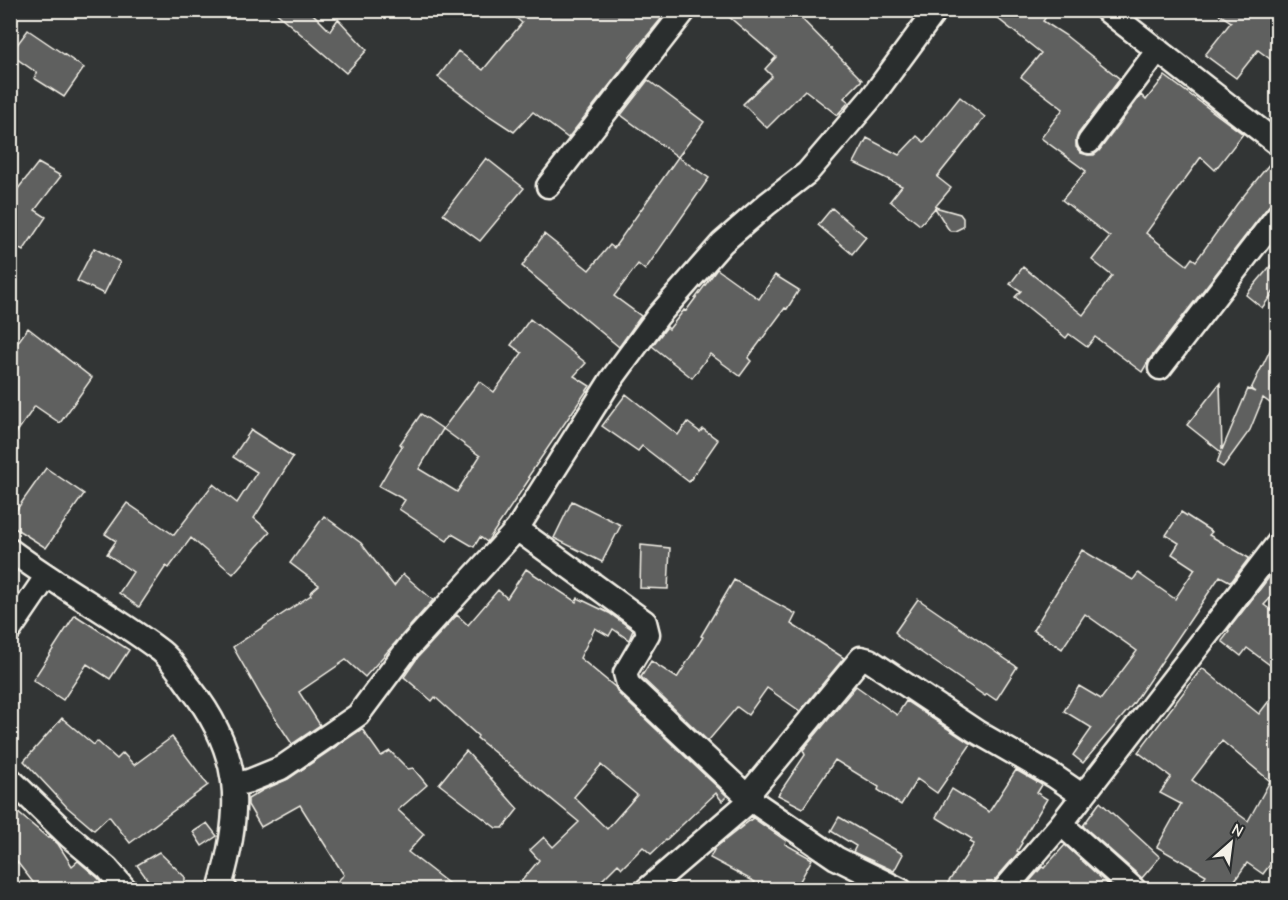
<svg xmlns="http://www.w3.org/2000/svg" width="1288" height="900" font-family="'Comic Neue',sans-serif">
<style>
.building{fill:#5f605f;stroke:#f4f1e8;stroke-width:1.5;fill-rule:evenodd}
.lines{fill:none;stroke-linecap:round;stroke-linejoin:round}
.minor-casing{stroke:#f4f1e8;stroke-width:27}
.minor{stroke:#2a2d2e;stroke-width:22}
</style>
<rect width="100%" height="100%" fill="#323535"/>
<filter id="ink" filterUnits="userSpaceOnUse"><feTurbulence type="fractalNoise" baseFrequency=".0167" numOctaves="2"/><feDisplacementMap in="SourceGraphic" scale="12" xChannelSelector="R" yChannelSelector="G"/><feConvolveMatrix kernelMatrix="1 2 1 2 8 2 1 2 1" color-interpolation-filters="sRGB"/></filter>
<g filter="url(#ink)">
<path class="building" d="M 273,10 L 309,10 L 330,31 L 338,19 L 367,50 L 346,73 Z
M 507,10 L 652,10 L 661,19 L 629,58 L 630,59 L 568,138 L 533,112 L 514,132 L 488,115 L 438,77 L 458,51 L 483,70 L 522,23 Z
M 721,10 L 759,10 L 767,18 L 774,10 L 793,10 L 862,80 L 844,98 L 849,102 L 837,115 L 805,90 L 767,128 L 743,104 L 772,76 L 765,69 L 776,57 Z
M 987,10 L 1051,10 L 1043,21 L 1065,35 L 1120,79 L 1078,134 L 1076,140 L 1076,147 L 1081,153 L 1088,155 L 1094,155 L 1099,151 L 1141,95 L 1146,100 L 1165,76 L 1243,134 L 1215,170 L 1201,157 L 1146,233 L 1187,265 L 1192,258 L 1196,261 L 1237,204 L 1275,157 L 1278,157 L 1278,194 L 1149,360 L 1142,372 L 1095,337 L 1087,347 L 1069,334 L 1066,338 L 1015,297 L 1021,291 L 1010,284 L 1023,267 L 1083,315 L 1112,276 L 1092,260 L 1110,237 L 1062,200 L 1086,171 L 1041,138 L 1063,109 L 1021,77 L 1041,53 Z
M 1213,10 L 1268,10 L 1278,17 L 1278,65 L 1258,50 L 1236,78 L 1205,55 L 1231,22 Z
M 28,30 L 84,68 L 64,97 L 34,78 L 37,73 L 10,54 Z
M 648,80 L 704,122 L 678,157 L 621,115 Z
M 960,97 L 985,117 L 937,177 L 951,188 L 935,207 L 960,214 L 963,218 L 963,227 L 955,231 L 950,231 L 947,227 L 935,208 L 920,225 L 890,201 L 902,186 L 854,163 L 867,138 L 899,155 L 917,136 L 924,142 Z
M 678,157 L 709,178 L 645,270 L 638,264 L 614,296 L 641,316 L 619,347 L 522,266 L 544,234 L 589,270 L 610,245 L 614,248 Z
M 486,158 L 524,188 L 480,241 L 443,214 Z
M 38,163 L 61,176 L 35,210 L 46,217 L 23,251 L 10,243 L 10,199 Z
M 832,208 L 866,237 L 852,254 L 818,225 Z
M 94,248 L 120,262 L 104,294 L 77,281 Z
M 1278,257 L 1278,286 L 1262,308 L 1246,295 Z
M 717,269 L 759,299 L 775,275 L 799,290 L 787,309 L 785,308 L 748,358 L 751,361 L 740,376 L 710,354 L 692,378 L 652,346 L 667,327 L 669,329 L 684,310 L 686,311 Z
M 530,319 L 586,363 L 574,376 L 590,386 L 528,477 L 530,478 L 487,542 L 480,537 L 474,547 L 452,534 L 447,541 L 399,509 L 405,500 L 379,486 L 402,446 L 400,444 L 421,414 L 443,429 L 479,381 L 494,392 L 522,353 L 511,345 ZM 443,429 L 480,456 L 457,492 L 419,469 Z
M 28,328 L 92,378 L 60,423 L 35,406 L 10,442 L 10,353 Z
M 1278,334 L 1278,409 L 1263,398 L 1250,430 L 1223,467 L 1217,463 L 1221,452 L 1187,425 L 1220,383 L 1222,450 L 1248,389 L 1255,392 L 1251,389 Z
M 626,394 L 678,435 L 687,422 L 700,432 L 703,429 L 718,440 L 689,482 L 642,446 L 638,451 L 602,426 Z
M 251,430 L 293,457 L 254,518 L 270,532 L 233,574 L 191,538 L 169,568 L 166,566 L 139,607 L 119,593 L 133,572 L 107,554 L 116,541 L 105,534 L 127,503 L 174,535 L 213,484 L 237,503 L 257,472 L 233,457 Z
M 46,468 L 84,494 L 46,548 L 10,525 L 10,519 Z
M 572,501 L 621,525 L 602,562 L 554,538 Z
M 1181,512 L 1212,532 L 1209,535 L 1249,558 L 1231,582 L 1220,576 L 1133,704 L 1083,763 L 1073,755 L 1092,728 L 1064,711 L 1079,686 L 1101,699 L 1137,651 L 1085,614 L 1062,649 L 1033,630 L 1082,550 L 1133,580 L 1138,573 L 1175,599 L 1195,569 L 1172,554 L 1179,543 L 1166,535 Z
M 324,516 L 361,543 L 394,586 L 403,574 L 433,600 L 365,677 L 346,660 L 299,692 L 320,725 L 292,744 L 262,698 L 233,647 L 311,595 L 310,593 L 319,585 L 290,563 Z
M 641,545 L 670,548 L 668,589 L 640,588 Z
M 1278,566 L 1278,590 L 1264,605 L 1278,615 L 1278,671 L 1247,648 L 1241,656 L 1222,641 L 1229,632 L 1228,630 Z
M 526,569 L 576,602 L 578,598 L 609,613 L 633,630 L 629,640 L 613,629 L 609,636 L 595,628 L 580,658 L 615,687 L 619,694 L 727,796 L 722,801 L 716,793 L 651,854 L 643,847 L 622,868 L 618,864 L 592,890 L 514,890 L 539,860 L 530,850 L 544,837 L 553,847 L 579,822 L 477,738 L 478,736 L 435,697 L 432,701 L 404,677 L 418,657 L 457,615 L 468,625 L 498,590 L 507,598 ZM 601,765 L 637,795 L 607,829 L 574,797 Z
M 734,580 L 796,614 L 791,624 L 844,658 L 800,711 L 767,688 L 748,715 L 737,707 L 708,741 L 641,677 L 651,661 L 677,678 L 703,637 L 701,636 Z
M 918,599 L 1017,667 L 996,700 L 987,694 L 985,696 L 897,636 L 898,635 L 895,632 Z
M 75,615 L 129,650 L 110,679 L 87,664 L 63,700 L 33,680 Z
M 1202,668 L 1259,714 L 1278,689 L 1278,872 L 1269,866 L 1263,874 L 1247,863 L 1228,890 L 1195,890 L 1206,875 L 1157,847 L 1181,804 L 1160,793 L 1171,777 L 1138,752 ZM 1222,741 L 1270,781 L 1248,821 L 1192,780 Z
M 856,686 L 897,715 L 906,701 L 971,744 L 937,793 L 917,779 L 901,805 L 878,790 L 879,787 L 835,760 L 803,808 L 778,795 L 805,755 L 803,750 Z
M 62,718 L 94,745 L 97,741 L 117,759 L 123,753 L 134,765 L 172,737 L 208,785 L 130,843 L 109,816 L 94,830 L 67,807 L 24,761 Z
M 362,729 L 381,756 L 390,751 L 408,769 L 413,768 L 427,785 L 398,810 L 424,834 L 408,852 L 457,890 L 328,890 L 344,875 L 300,805 L 261,827 L 248,805 L 248,799 L 263,790 L 288,779 Z
M 466,751 L 518,809 L 503,828 L 496,828 L 439,784 Z
M 1016,770 L 1042,785 L 1037,793 L 1047,799 L 1021,842 L 1022,843 L 1017,851 L 1019,852 L 994,881 L 991,890 L 943,890 L 974,844 L 970,842 L 972,839 L 936,817 L 952,789 L 989,812 Z
M 1100,802 L 1160,857 L 1142,878 L 1083,826 Z
M 10,806 L 48,838 L 50,837 L 58,844 L 72,866 L 78,861 L 98,878 L 108,890 L 39,890 L 10,853 Z
M 839,817 L 903,854 L 894,871 L 853,852 L 856,846 L 831,831 Z
M 753,818 L 786,841 L 785,844 L 812,859 L 795,890 L 748,890 L 755,882 L 710,858 L 715,848 Z
M 207,823 L 217,836 L 202,846 L 193,832 Z
M 1065,845 L 1114,890 L 1022,890 L 1042,867 L 1044,868 Z
M 159,852 L 185,877 L 185,884 L 180,890 L 155,890 L 137,865 Z"/>
<g class="lines">
<defs>
<path id="minor" d="M 1106,10 L 1278,144
M 1089,142 L 1158,50
M 548,186 L 685,10
M 1160,368 L 1278,215
M 517,529 L 645,622 L 648,634 L 625,673 L 628,684 L 751,800 L 836,858 L 901,890
M 10,550 C 58,586 111,614 158,649 C 171,658 180,674 190,687 C 241,752 243,806 221,883 L 226,890
M 10,630 L 46,577
M 10,779 L 70,837 L 107,868 L 126,890
M 234,785 L 249,781 L 281,768 L 358,715 L 408,648 L 517,529 L 611,380 L 658,316 L 722,243 L 767,204 L 807,173 L 872,97 L 936,10
M 747,796 L 861,658 L 869,660 L 977,732 L 1054,776 L 1083,796
M 1061,824 L 1135,890
M 646,890 L 751,800
M 1004,890 L 1061,824 L 1278,543"/>
</defs>
<use href="#minor" class="minor-casing"/>
<use href="#minor" class="minor"/>
</g>
</g>
<rect width="1288" height="900" fill="none" stroke="#2a2d2e" stroke-width="36"/>
<rect x="18" y="18" width="1252" height="864" fill="none" stroke="#f4f1e8" stroke-width="2" filter="url(#ink)"/>
<g transform="translate(1231 843) rotate(28)" stroke="#2a2d2e" stroke-width="4.5" paint-order="stroke">
<path d="M0-4.5L10 22L0 15L-10 22Z" fill="#f4f1e8"/>
<text y="-9" font-size="16" font-weight="bold" text-anchor="middle" fill="#f4f1e8">N</text>
</g>
</svg>
